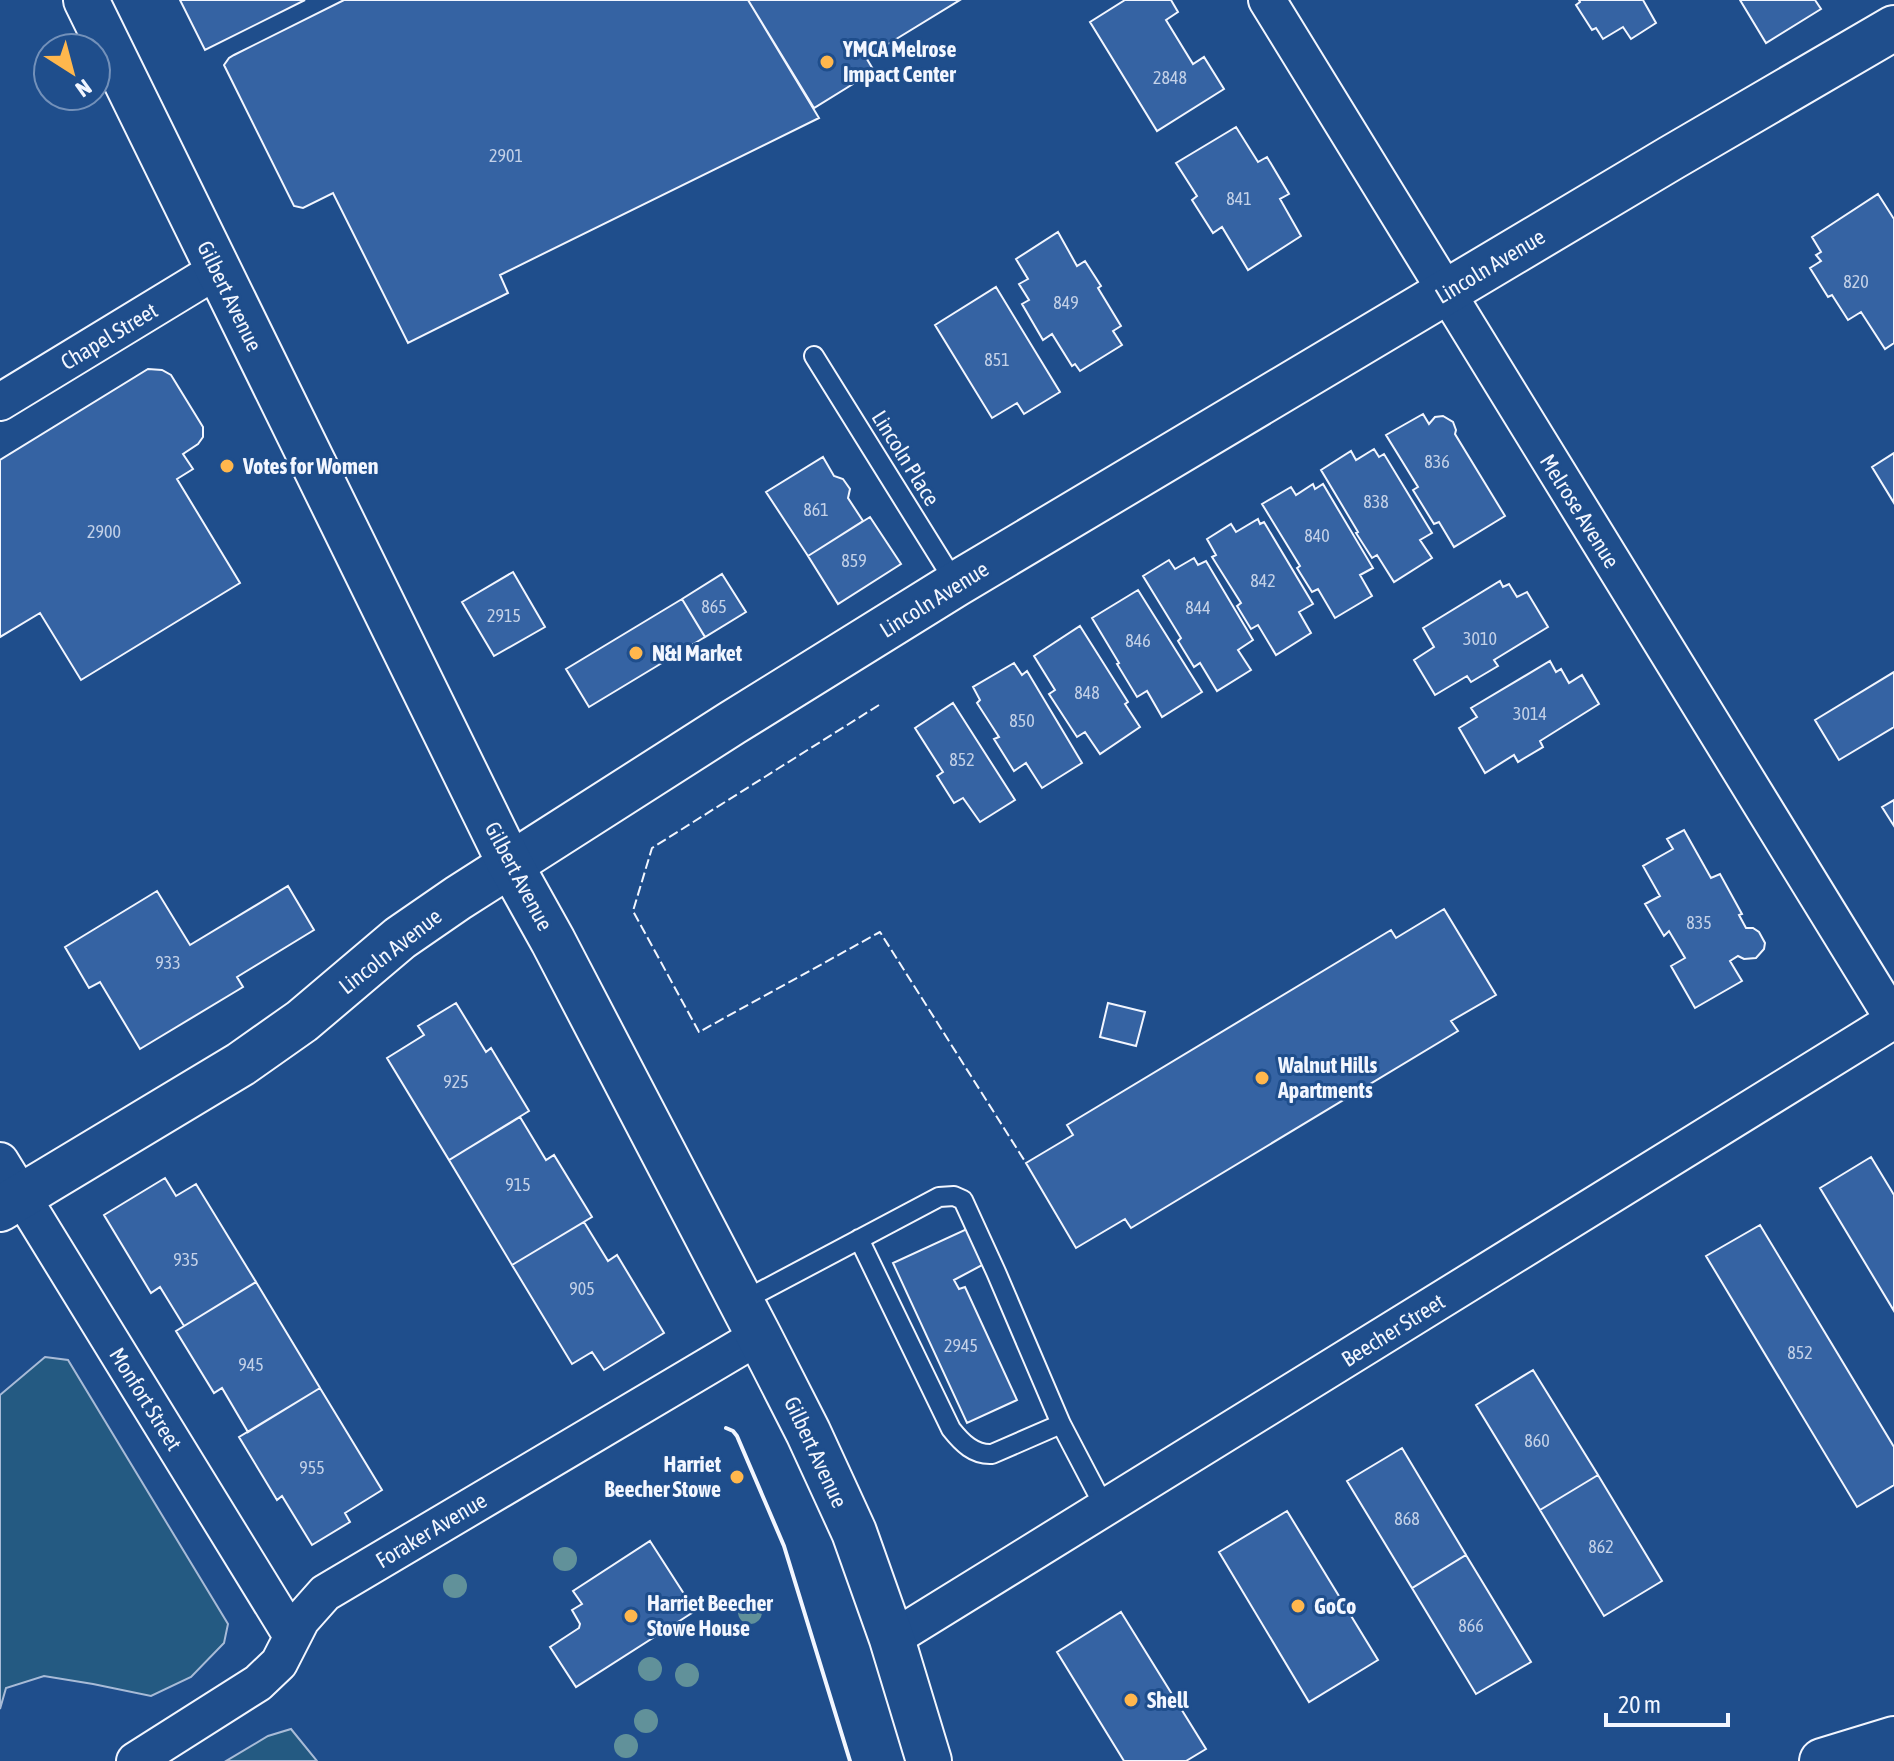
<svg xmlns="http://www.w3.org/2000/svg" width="1894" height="1761" font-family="'Asap Condensed',sans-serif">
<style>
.green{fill:#245a82;stroke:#a8bbd7;stroke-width:2}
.building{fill:#3563a3;stroke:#f2f6ff;stroke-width:2}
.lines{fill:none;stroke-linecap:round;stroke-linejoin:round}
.lane-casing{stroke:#f2f6ff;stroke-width:22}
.street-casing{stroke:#f2f6ff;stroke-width:40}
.secondary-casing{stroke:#f2f6ff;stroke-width:48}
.primary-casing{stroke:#f2f6ff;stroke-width:48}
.lane{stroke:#1f4e8c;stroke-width:18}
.street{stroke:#1f4e8c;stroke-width:36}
.secondary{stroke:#1f4e8c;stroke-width:44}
.primary{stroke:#1f4e8c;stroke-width:44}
.fence{stroke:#f2f6ff;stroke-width:2;stroke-dasharray:10 4;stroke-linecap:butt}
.wall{stroke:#f2f6ff;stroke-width:4}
.tree{fill:#61919a}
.poi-dot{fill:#ffb74d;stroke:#1f4e8c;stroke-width:3}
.labels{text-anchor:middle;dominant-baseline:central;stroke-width:6;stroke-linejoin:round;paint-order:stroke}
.number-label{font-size:18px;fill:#c3d1e8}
.poi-label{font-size:22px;font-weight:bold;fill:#f2f6ff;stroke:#1f4e8c;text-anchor:start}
.street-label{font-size:22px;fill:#f2f6ff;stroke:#1f4e8c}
</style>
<rect width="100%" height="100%" fill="#1f4e8c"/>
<path class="green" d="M 45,1357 L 68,1360 L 228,1624 L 224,1643 L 191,1677 L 151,1696 L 93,1684 L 44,1676 L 6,1688 L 0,1709 L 0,1395 Z
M 291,1729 L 317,1761 L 226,1761 L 268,1736 Z"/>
<path class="building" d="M 180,0 L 305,0 L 205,50 Z
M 344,0 L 748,0 L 819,118 L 500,275 L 508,293 L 408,343 L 333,193 L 303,208 L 294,206 L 224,65 L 229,58 L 234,55 Z
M 748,0 L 960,0 L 875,52 L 869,43 L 861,49 L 874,71 L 814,108 Z
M 1125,0 L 1171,0 L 1178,12 L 1166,20 L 1193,64 L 1204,57 L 1224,89 L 1157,131 L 1090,22 Z
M 1579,0 L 1643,0 L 1656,23 L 1631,39 L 1623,27 L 1603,39 L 1596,28 L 1592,30 L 1576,5 L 1580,2 Z
M 1740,0 L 1815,0 L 1821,9 L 1766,43 Z
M 1236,127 L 1258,162 L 1267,157 L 1289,194 L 1280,199 L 1301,236 L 1248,270 L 1222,227 L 1213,233 L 1192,200 L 1197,196 L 1176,163 Z
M 1878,194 L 1894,219 L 1894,343 L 1885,349 L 1861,312 L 1848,320 L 1832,295 L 1828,297 L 1810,268 L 1821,261 L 1816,255 L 1821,252 L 1812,237 Z
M 1058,232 L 1077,266 L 1085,261 L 1101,286 L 1098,288 L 1121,326 L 1113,331 L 1122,345 L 1080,371 L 1075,364 L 1072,366 L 1052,334 L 1043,340 L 1022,304 L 1029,300 L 1019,284 L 1028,279 L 1016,259 Z
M 996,287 L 1060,392 L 1024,414 L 1017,403 L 992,418 L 935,325 Z
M 148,369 L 162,370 L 171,375 L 203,427 L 203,437 L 198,444 L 183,454 L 193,469 L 177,479 L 240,583 L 81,680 L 40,613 L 0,637 L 0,460 Z
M 1423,414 L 1429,424 L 1435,417 L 1443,416 L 1453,422 L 1456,430 L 1455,434 L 1505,516 L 1454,547 L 1439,522 L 1434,524 L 1413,490 L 1418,487 L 1386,435 Z
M 1374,449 L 1379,457 L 1384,454 L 1432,533 L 1420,540 L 1432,558 L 1394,582 L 1377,555 L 1372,558 L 1356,533 L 1358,532 L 1321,470 L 1351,451 L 1356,460 Z
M 1894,453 L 1894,503 L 1872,467 Z
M 823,457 L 834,476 L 843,479 L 850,489 L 848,498 L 863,521 L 808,556 L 766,492 Z
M 1313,484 L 1315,489 L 1323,484 L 1373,568 L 1360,575 L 1372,596 L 1335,618 L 1318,589 L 1312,592 L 1297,568 L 1300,566 L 1262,504 L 1291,487 L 1296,495 Z
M 870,517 L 901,564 L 838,604 L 808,556 Z
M 1258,519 L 1260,524 L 1264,522 L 1313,604 L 1299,612 L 1311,633 L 1276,655 L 1258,625 L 1251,629 L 1237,606 L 1241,603 L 1212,557 L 1216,555 L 1207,539 L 1231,524 L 1236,532 Z
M 1194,558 L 1198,565 L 1206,561 L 1253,640 L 1238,650 L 1251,670 L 1217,691 L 1200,663 L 1194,667 L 1178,641 L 1181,638 L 1143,576 L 1169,560 L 1175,569 Z
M 513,572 L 545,627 L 494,656 L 462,602 Z
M 722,574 L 746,612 L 705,637 L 682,599 Z
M 1500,581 L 1503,587 L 1509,584 L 1517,597 L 1527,592 L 1548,627 L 1494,660 L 1498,666 L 1471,682 L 1467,676 L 1435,695 L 1414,660 L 1434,647 L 1423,628 Z
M 1138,590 L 1202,692 L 1162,717 L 1147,691 L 1137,697 L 1117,664 L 1119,663 L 1092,618 Z
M 682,599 L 705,637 L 589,707 L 566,669 Z
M 1080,626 L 1128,702 L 1125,704 L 1140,727 L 1100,754 L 1085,732 L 1077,737 L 1049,694 L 1055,690 L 1034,656 Z
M 1550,661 L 1556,672 L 1561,669 L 1569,683 L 1582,675 L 1599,704 L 1540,741 L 1543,747 L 1518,762 L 1514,755 L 1485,773 L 1459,728 L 1477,717 L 1471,708 Z
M 1014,663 L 1022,675 L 1027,671 L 1082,763 L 1042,788 L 1026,763 L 1014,771 L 994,739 L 999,737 L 977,703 L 980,700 L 973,687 Z
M 1894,672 L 1894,727 L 1839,760 L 1815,720 Z
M 953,703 L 1015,800 L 980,822 L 963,798 L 954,803 L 937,776 L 943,772 L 915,728 Z
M 1894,800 L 1894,826 L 1882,807 Z
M 1684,830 L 1711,878 L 1720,874 L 1742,914 L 1739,915 L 1746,928 L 1753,928 L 1759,932 L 1765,943 L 1764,949 L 1756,958 L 1744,959 L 1738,956 L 1730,961 L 1742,981 L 1695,1008 L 1671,966 L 1685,958 L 1669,931 L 1664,936 L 1645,904 L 1660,896 L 1643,866 L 1673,849 L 1667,839 Z
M 288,886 L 314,930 L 237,977 L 243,987 L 140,1049 L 100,982 L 89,988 L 65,947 L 157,891 L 190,945 Z
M 1444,909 L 1496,995 L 1451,1021 L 1458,1031 L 1131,1228 L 1125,1219 L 1076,1248 L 1026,1163 L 1073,1135 L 1067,1125 L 1391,930 L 1396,938 Z
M 456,1003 L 486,1052 L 491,1048 L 529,1111 L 449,1160 L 387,1058 L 424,1035 L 418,1026 Z
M 1108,1003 L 1145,1012 L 1136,1046 L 1100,1037 Z
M 520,1117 L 546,1160 L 554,1155 L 592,1217 L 512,1265 L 449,1160 Z
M 1871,1157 L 1894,1195 L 1894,1311 L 1820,1188 Z
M 165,1178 L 176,1196 L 196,1184 L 256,1282 L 184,1326 L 160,1287 L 151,1293 L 104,1215 Z
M 584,1222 L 608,1261 L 617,1255 L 664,1333 L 604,1370 L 592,1352 L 572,1364 L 512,1265 Z
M 1760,1225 L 1894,1447 L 1894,1485 L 1857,1507 L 1706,1256 Z
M 969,1228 L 986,1263 L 954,1280 L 959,1289 L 965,1287 L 1017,1400 L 967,1423 L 893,1263 Z
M 256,1282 L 320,1388 L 248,1432 L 222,1388 L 214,1393 L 176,1331 Z
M 1533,1370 L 1598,1475 L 1540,1510 L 1476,1405 Z
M 320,1388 L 382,1490 L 345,1513 L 350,1522 L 312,1545 L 282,1496 L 277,1500 L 239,1437 Z
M 1402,1448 L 1466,1555 L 1412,1588 L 1347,1481 Z
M 1598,1475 L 1662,1581 L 1604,1616 L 1540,1510 Z
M 1287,1511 L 1378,1660 L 1309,1702 L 1219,1552 Z
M 650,1541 L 695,1611 L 576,1687 L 550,1647 L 579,1628 L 580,1624 L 572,1610 L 582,1604 L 573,1591 Z
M 1466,1555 L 1531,1662 L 1476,1694 L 1412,1588 Z
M 1121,1612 L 1206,1749 L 1186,1761 L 1124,1761 L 1057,1652 Z"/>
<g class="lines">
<defs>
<path id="lane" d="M 814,356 L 956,584
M 859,1239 L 951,1429 C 962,1443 974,1455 992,1454 L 1061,1424
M 741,1302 L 939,1197 L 954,1196 L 963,1200 L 996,1272 L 1061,1424 L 1105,1508"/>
<path id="street" d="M 0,402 L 217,270
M 0,1161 L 292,1636
M 892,1639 L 1894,1020 L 1267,0
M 135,1761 L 258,1683 L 279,1663 L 301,1620 L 325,1593 L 759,1336"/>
<path id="secondary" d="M 0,1209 L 241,1064 L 302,1021 L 400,938 L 458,898 L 732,723 L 956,584 L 1671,158 L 1894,28"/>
<path id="primary" d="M 86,0 L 510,864 L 553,941 L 759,1336 L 808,1432 L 837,1495 L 854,1532 L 892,1639 L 929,1761
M 1822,1761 L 1894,1739"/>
</defs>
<use href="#lane" class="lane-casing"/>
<use href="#street" class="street-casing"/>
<use href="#secondary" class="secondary-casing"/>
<use href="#primary" class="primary-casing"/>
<use href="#lane" class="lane"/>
<use href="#street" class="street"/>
<use href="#secondary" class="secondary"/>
<use href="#primary" class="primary"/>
<path class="fence" d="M 879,705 L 652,848 L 633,911 L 699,1032 L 880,932 L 1026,1163"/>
<path class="wall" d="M 726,1428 L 733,1431 L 737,1436 L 784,1546 L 850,1761"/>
</g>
<g class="tree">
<circle cx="565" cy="1559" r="12"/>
<circle cx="455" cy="1586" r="12"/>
<circle cx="750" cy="1612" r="12"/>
<circle cx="650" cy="1669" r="12"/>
<circle cx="687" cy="1675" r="12"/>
<circle cx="646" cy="1721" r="12"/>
<circle cx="626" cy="1746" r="12"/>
</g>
<g class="poi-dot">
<circle cx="827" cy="62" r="8"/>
<circle cx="227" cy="466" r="8"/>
<circle cx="636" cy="653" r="8"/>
<circle cx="1262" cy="1078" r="8"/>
<circle cx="737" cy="1477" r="8"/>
<circle cx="1298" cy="1606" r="8"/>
<circle cx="631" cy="1616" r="8"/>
<circle cx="1131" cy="1700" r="8"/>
</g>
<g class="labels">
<g class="number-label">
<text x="1170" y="77">2848</text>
<text x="506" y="155">2901</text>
<text x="1239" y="198">841</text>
<text x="1856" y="281">820</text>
<text x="1066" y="302">849</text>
<text x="997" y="359">851</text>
<text x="1437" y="461">836</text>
<text x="1376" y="501">838</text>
<text x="816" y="509">861</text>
<text x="104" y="531">2900</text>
<text x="1317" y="535">840</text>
<text x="854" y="560">859</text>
<text x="1263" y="580">842</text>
<text x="714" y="606">865</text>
<text x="1198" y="607">844</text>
<text x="504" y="615">2915</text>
<text x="1480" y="638">3010</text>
<text x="1138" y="640">846</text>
<text x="1087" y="692">848</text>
<text x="1530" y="713">3014</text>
<text x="1022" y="720">850</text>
<text x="962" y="759">852</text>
<text x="1699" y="922">835</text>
<text x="168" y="962">933</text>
<text x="456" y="1081">925</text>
<text x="518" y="1184">915</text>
<text x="186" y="1259">935</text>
<text x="582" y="1288">905</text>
<text x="961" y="1345">2945</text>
<text x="1800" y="1352">852</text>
<text x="251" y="1364">945</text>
<text x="1537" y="1440">860</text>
<text x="312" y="1467">955</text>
<text x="1407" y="1518">868</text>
<text x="1601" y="1546">862</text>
<text x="1471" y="1625">866</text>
</g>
<g class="poi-label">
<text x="843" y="49">YMCA Melrose<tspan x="843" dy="25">Impact Center</tspan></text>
<text x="243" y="466">Votes for Women</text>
<text x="652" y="653">N&amp;I Market</text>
<text x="1278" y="1065">Walnut Hills<tspan x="1278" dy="25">Apartments</tspan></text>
<text x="721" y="1464" text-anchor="end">Harriet<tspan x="721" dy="25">Beecher Stowe</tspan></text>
<text x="647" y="1603">Harriet Beecher<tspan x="647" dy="25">Stowe House</tspan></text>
<text x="1314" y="1606">GoCo</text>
<text x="1147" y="1700">Shell</text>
</g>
<g class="street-label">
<text transform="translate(1490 266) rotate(-31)">Lincoln Avenue</text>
<text transform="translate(230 296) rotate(64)">Gilbert Avenue</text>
<text transform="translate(109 336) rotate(-31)">Chapel Street</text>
<text transform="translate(906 458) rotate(58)">Lincoln Place</text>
<text transform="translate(1580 511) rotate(58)">Melrose Avenue</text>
<text transform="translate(934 599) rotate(-32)">Lincoln Avenue</text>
<text transform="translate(519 876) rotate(62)">Gilbert Avenue</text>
<text transform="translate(390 951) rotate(-38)">Lincoln Avenue</text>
<text transform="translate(1393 1330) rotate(-32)">Beecher Street</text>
<text transform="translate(146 1399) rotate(58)">Monfort Street</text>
<text transform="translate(816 1452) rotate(65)">Gilbert Avenue</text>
<text transform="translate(431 1530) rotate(-31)">Foraker Avenue</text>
</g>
</g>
<g transform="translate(72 72) rotate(144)"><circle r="38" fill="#1f4e8c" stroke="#7391ba" stroke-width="2"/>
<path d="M0-6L14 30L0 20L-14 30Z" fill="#ffb74d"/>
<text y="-12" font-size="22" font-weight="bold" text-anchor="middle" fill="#f2f6ff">N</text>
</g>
<path d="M1606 1713v12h122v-12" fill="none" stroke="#f2f6ff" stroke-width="4"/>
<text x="1618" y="1713" font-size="24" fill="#f2f6ff" stroke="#1f4e8c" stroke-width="6" paint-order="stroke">20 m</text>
</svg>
